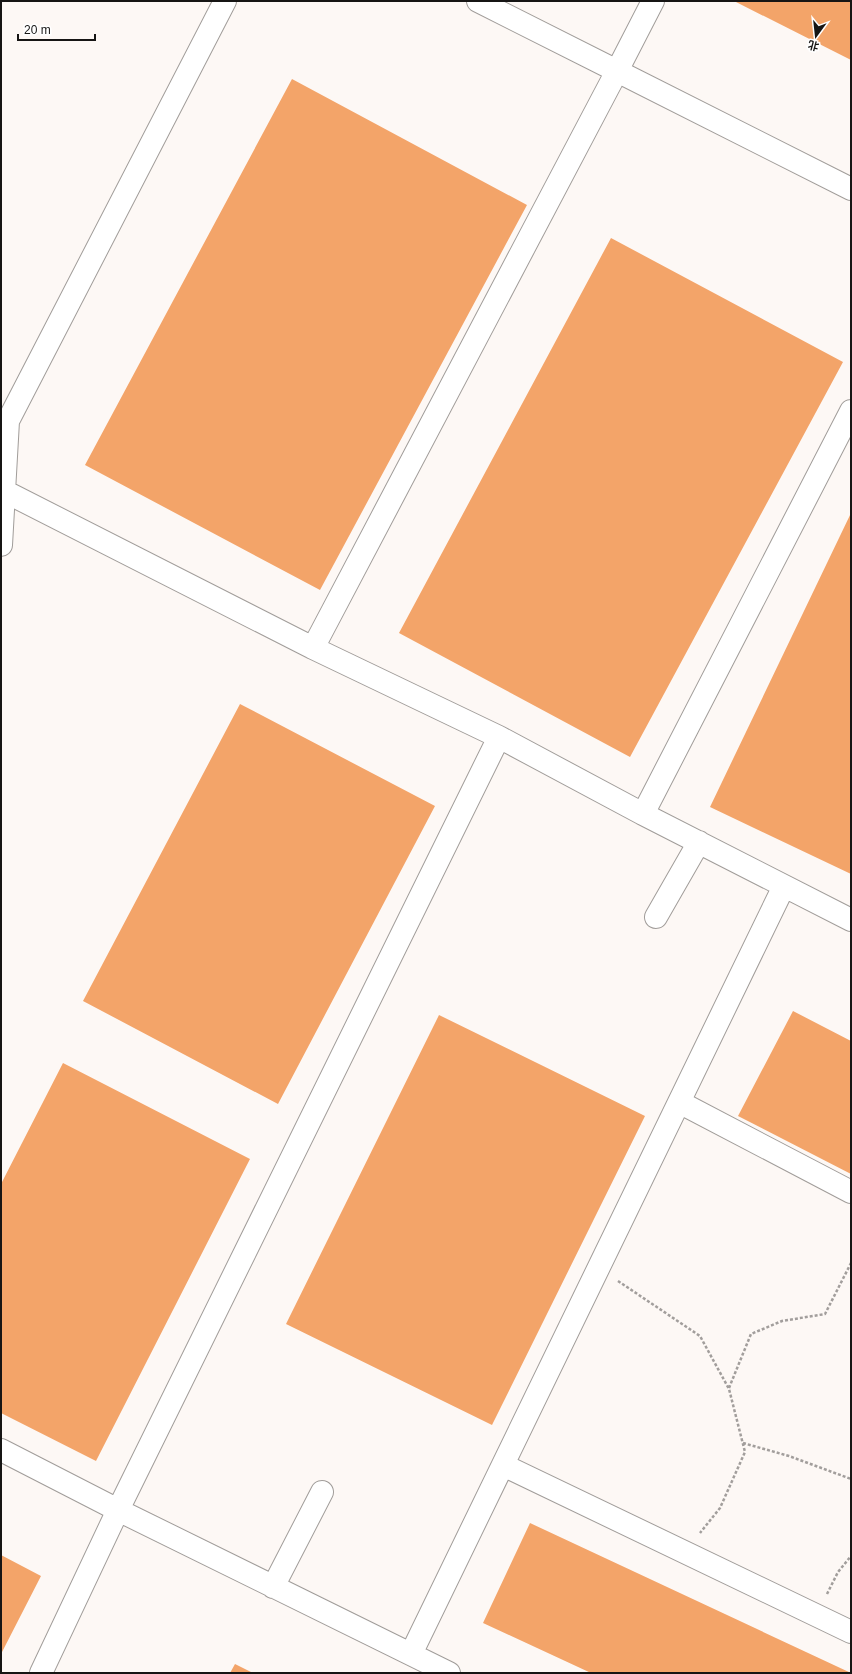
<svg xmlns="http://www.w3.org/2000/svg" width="852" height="1674" font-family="Arial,'Noto Sans SC',sans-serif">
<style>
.building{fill:#f3a469}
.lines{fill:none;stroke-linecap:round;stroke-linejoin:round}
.minor-casing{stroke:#a19d9a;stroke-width:24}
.path{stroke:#a29e9c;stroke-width:2.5;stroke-dasharray:3 2;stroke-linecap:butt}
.minor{stroke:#fff;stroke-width:22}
</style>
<rect width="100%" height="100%" fill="#fdf8f5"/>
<path class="building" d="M 734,1 L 851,1 L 851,60 Z
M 292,79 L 527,205 L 320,590 L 85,465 Z
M 611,238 L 843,362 L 630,757 L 399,633 Z
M 851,513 L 851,874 L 710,807 Z
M 240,704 L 435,806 L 278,1104 L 83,1001 Z
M 793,1011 L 851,1041 L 851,1174 L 738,1116 Z
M 439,1015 L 645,1116 L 492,1425 L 286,1324 Z
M 63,1063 L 250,1159 L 96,1461 L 1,1413 L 1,1184 Z
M 530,1523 L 851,1673 L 591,1673 L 483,1623 Z
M 1,1555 L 41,1576 L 1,1654 Z
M 235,1664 L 253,1673 L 230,1673 Z"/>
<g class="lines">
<defs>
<path id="minor" d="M 478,1 L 617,71 L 653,1
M 851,411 L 643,814 L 851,920
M 4,491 L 313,648
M 1,545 L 8,421 L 225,1
M 499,737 L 643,814
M 656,917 L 699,842
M 679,1102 L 851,1192
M 1,1450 L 118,1510 L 41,1673
M 503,1465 L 851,1632
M 273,1587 L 322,1492
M 411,1654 L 784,886
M 449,1673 L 118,1510 L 499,737 L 313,648 L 617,71 L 851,189"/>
</defs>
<use href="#minor" class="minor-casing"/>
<path class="path" d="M 618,1281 L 700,1336 L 729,1389 L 745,1452 L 720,1508 L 700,1533
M 729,1388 L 751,1334 L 782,1321 L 825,1314 L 851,1263
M 743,1443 L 789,1456 L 851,1479
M 827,1594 L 838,1572 L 851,1556"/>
<use href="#minor" class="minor"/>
</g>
<rect width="852" height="1674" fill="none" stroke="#161514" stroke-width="4"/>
<g transform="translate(816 36) rotate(195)" stroke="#ffffff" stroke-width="3" paint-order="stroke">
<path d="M0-3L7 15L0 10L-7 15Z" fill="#161514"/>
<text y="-6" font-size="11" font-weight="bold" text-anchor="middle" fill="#161514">北</text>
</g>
<path d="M18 34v6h77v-6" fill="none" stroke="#161514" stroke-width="2"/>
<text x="24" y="34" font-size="12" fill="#161514" stroke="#ffffff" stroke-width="3" paint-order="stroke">20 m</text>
</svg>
